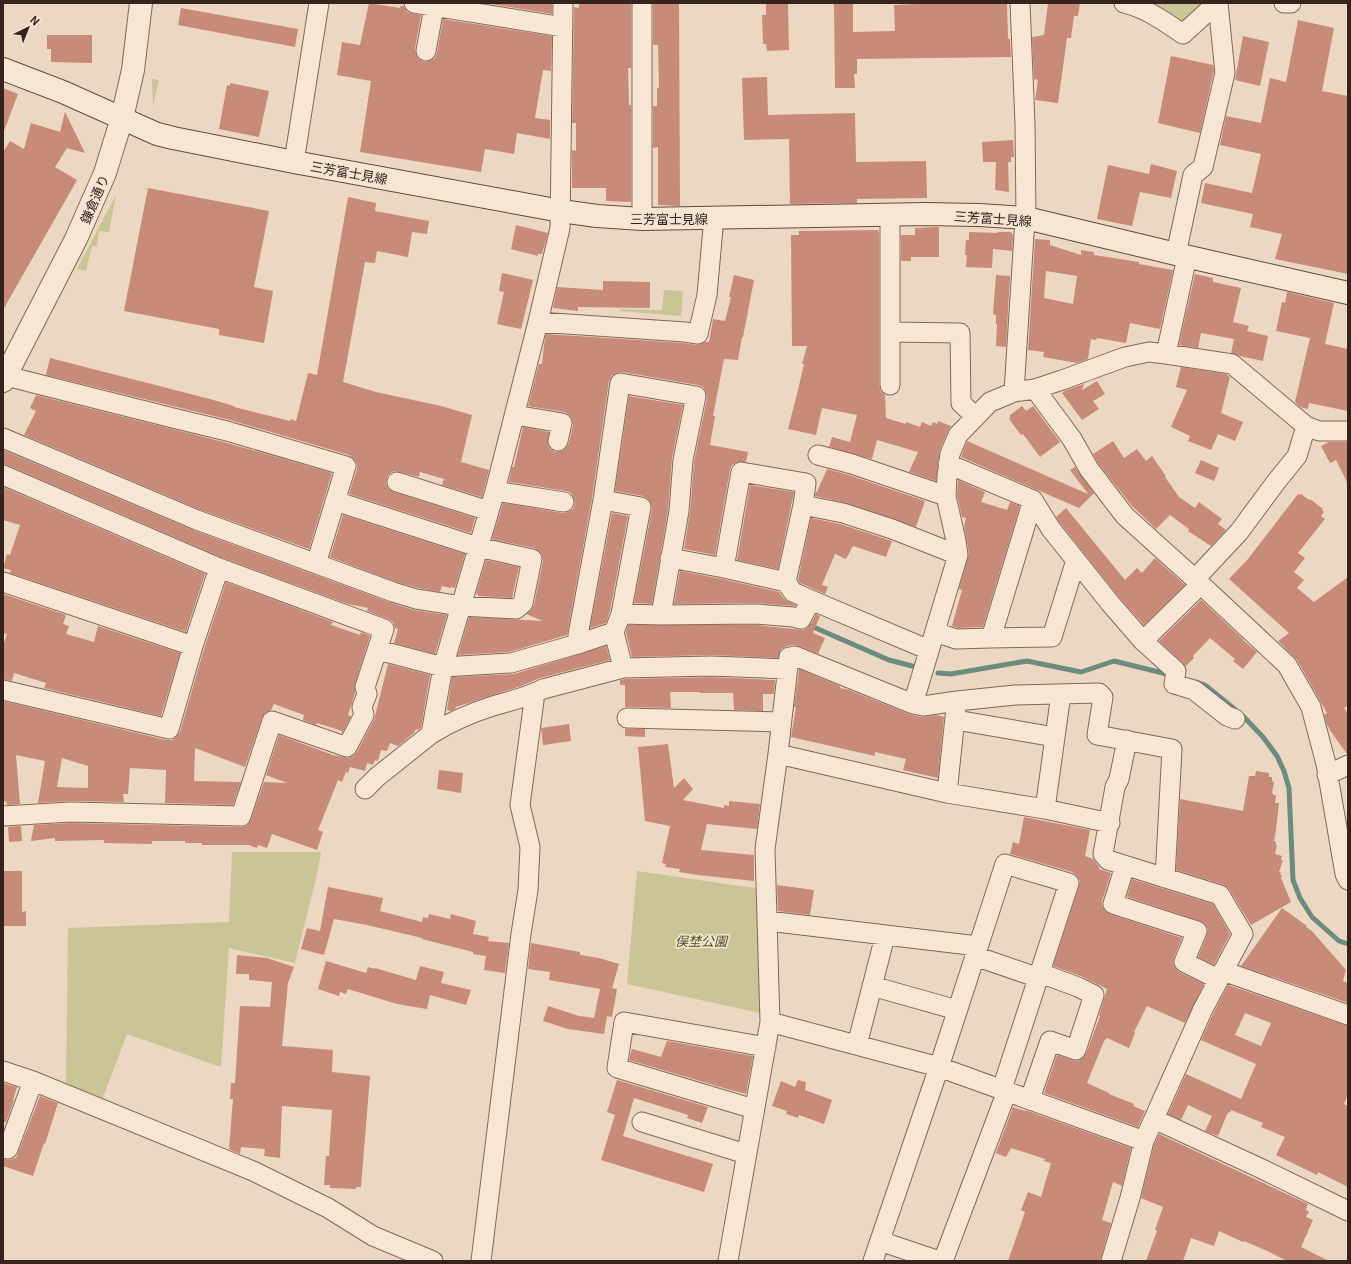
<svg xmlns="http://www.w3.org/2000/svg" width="1351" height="1264" font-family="Georgia,'Noto Sans JP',serif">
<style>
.green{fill:#c9c596}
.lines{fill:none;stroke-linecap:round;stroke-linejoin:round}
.stream{stroke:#6b8c7e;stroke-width:5}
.building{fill:#c88b79;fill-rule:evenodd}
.minor-casing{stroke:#84685a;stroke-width:21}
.tertiary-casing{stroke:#84685a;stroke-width:24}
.secondary-casing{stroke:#664a3d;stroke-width:24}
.minor{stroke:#f7e6d4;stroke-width:19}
.tertiary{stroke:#f7e6d4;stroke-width:22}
.secondary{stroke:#f7e6d4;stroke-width:22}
.labels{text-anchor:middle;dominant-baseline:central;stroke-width:3.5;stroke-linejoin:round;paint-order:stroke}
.street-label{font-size:13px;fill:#35241d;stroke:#f4e3d1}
.park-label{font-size:13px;font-style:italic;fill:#4e5025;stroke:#f4e3d1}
</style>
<rect width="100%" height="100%" fill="#ecd7c2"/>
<path class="green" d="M 1139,3 L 1209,3 L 1185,25 Z
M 152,79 L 159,80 L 153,106 Z
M 116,195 L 109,232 L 99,231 L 97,246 L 92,246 L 86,271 L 77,269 Z
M 664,290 L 683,291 L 681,316 L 620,311 L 621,309 L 662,310 Z
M 232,852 L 321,852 L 316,879 L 295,963 L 229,948 L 221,1067 L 127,1034 L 102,1100 L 66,1087 L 68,928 L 229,922 Z
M 637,871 L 761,889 L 760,1013 L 627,984 Z"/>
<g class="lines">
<path class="stream" d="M 811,626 L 889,660 L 912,666
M 938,673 L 951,674 L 1027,661 L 1081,672 L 1114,661 L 1171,675
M 1196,682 L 1205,685 L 1243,716 L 1263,737 L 1277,756 L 1284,771 L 1289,788 L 1293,880 L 1300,898 L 1312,917 L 1339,941 L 1348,944"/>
</g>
<path class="building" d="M 369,3 L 400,8 L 400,6 L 404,6 L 407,12 L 421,15 L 415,49 L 416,55 L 419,59 L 424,62 L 430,61 L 435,58 L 437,53 L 443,19 L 552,36 L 551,71 L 543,70 L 535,118 L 550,120 L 550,139 L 517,133 L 514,154 L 485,149 L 481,172 L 360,152 L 371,81 L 337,75 L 342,42 L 360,45 Z
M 491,3 L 552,3 L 552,14 L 491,4 Z
M 579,3 L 631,3 L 631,68 L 628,68 L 629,105 L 631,105 L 631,202 L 606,201 L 606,188 L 572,188 L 572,150 L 576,151 L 576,123 L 572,123 L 574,7 L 579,8 Z
M 653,3 L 679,3 L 680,206 L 658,205 L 658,147 L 653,148 L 653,106 L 657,106 L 657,88 L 659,88 L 658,45 L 653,45 Z
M 766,3 L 788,3 L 789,50 L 767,51 L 766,44 L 763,44 L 762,15 L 766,15 Z
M 834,3 L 853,3 L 853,32 L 895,31 L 894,5 L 938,3 L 1007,3 L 1008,39 L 1010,39 L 1011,57 L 857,59 L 857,74 L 854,74 L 855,88 L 835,88 Z
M 1048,3 L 1080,3 L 1078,16 L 1074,16 L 1071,38 L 1067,38 L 1058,103 L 1035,100 L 1038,80 L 1034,79 L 1032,37 L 1044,35 Z
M 181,8 L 298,29 L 295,47 L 178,25 Z
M 1298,20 L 1334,28 L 1322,91 L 1348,96 L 1348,274 L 1275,259 L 1282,234 L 1250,227 L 1253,214 L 1201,203 L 1205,183 L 1252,193 L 1261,154 L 1220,145 L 1226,116 L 1261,123 L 1270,78 L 1286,82 Z
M 47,35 L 92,35 L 92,63 L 51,62 L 51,49 L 47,49 Z
M 1243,36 L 1269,42 L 1260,86 L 1235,80 Z
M 1171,56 L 1213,65 L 1214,70 L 1200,133 L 1158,123 Z
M 767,77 L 768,115 L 855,113 L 856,162 L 926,161 L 927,198 L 857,199 L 857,203 L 790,204 L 789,139 L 744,140 L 742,78 Z
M 230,83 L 269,91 L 259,137 L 219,129 L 227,85 L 230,86 Z
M 3,88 L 18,94 L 4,131 L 3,131 Z
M 65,112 L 85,153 L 67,148 L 55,167 L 77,180 L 3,310 L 3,152 L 10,141 L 24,149 L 31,123 L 60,132 Z
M 1013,140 L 1014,157 L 1011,157 L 1011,162 L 1008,162 L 1009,192 L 995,190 L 996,162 L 983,162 L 982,142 Z
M 1151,164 L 1177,171 L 1171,198 L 1140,192 L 1132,226 L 1097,219 L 1108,165 L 1149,174 Z
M 148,188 L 269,211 L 254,287 L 273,291 L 264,343 L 219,335 L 219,329 L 124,311 Z
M 348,197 L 376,203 L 375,211 L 429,221 L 427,234 L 412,232 L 408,257 L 377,251 L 375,263 L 365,262 L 343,382 L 376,392 L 441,406 L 472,415 L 461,462 L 489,470 L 482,497 L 442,485 L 444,479 L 420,472 L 419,477 L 400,472 L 394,471 L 389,474 L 387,478 L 386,484 L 389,489 L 394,492 L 475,518 L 471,533 L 349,494 L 357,469 L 357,464 L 354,459 L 349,455 L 230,420 L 46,375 L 50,358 L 210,399 L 234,406 L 234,407 L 290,421 L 291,419 L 296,421 L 308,373 L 317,375 Z
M 516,225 L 548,233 L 542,254 L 538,254 L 538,256 L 511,249 Z
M 939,227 L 939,257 L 911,257 L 911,261 L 901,261 L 901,235 L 915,235 L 915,228 Z
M 878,230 L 879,234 L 879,385 L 881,391 L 885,395 L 886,418 L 906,424 L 906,422 L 920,427 L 922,422 L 931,426 L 933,422 L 937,424 L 938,421 L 951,426 L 948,431 L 940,450 L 936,481 L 909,472 L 918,452 L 877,440 L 872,459 L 829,447 L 832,437 L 850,442 L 857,415 L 822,408 L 816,435 L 788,429 L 798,390 L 804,364 L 802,364 L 807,346 L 792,346 L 791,235 L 799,235 L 799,231 Z
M 969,232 L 998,233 L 998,232 L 1011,232 L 1013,235 L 1012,251 L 993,249 L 992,268 L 966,267 L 967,255 L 965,255 L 966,240 L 969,240 Z
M 1035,239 L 1050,240 L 1050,245 L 1081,255 L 1081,250 L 1094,252 L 1094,255 L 1139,262 L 1139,264 L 1173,270 L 1160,329 L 1130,323 L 1126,343 L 1097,338 L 1096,340 L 1091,339 L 1088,359 L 1077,363 L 1043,357 L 1044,352 L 1028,350 ZM 1046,271 L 1077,276 L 1073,304 L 1044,298 Z
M 502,273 L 533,280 L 521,329 L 497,324 L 504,292 L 499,291 Z
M 1195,274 L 1213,278 L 1213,282 L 1241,288 L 1233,322 L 1249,326 L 1247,331 L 1268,336 L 1263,361 L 1240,356 L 1231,353 L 1234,339 L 1201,333 L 1198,348 L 1179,345 Z
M 734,275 L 754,280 L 743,337 L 742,337 L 738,360 L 724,359 L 713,416 L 715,416 L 710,445 L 748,452 L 746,462 L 737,462 L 732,465 L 730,470 L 715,555 L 684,549 L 690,512 L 694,462 L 707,398 L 706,392 L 703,387 L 698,385 L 622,372 L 616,373 L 611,376 L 609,381 L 592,498 L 567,635 L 509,652 L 458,655 L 469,617 L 543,621 L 526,614 L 530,611 L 534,605 L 543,561 L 542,555 L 539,551 L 534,548 L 492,539 L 503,503 L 563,513 L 568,512 L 573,509 L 575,504 L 574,498 L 571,493 L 566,491 L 509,482 L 512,467 L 514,467 L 523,427 L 549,432 L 548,445 L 550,449 L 555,452 L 562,451 L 566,448 L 569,443 L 573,425 L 572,419 L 569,415 L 564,412 L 528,406 L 538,367 L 539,364 L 542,364 L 544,345 L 546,334 L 684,343 L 696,345 L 701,344 L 705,342 L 709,342 L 713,319 L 725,321 L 731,297 L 729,297 Z
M 996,275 L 1010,276 L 1006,347 L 996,346 L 997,324 L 996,324 L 996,315 L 993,314 Z
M 603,281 L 650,282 L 650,308 L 578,307 L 578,311 L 553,308 L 557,287 L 603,290 Z
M 1287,292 L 1334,303 L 1325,344 L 1348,349 L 1348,411 L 1309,403 L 1308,409 L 1300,407 L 1295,402 L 1310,338 L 1276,331 L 1282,302 L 1285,303 Z
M 1181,367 L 1226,374 L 1230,377 L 1221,413 L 1243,422 L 1235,441 L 1218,434 L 1211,450 L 1188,441 L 1190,436 L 1171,427 L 1187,390 L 1176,387 Z
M 1097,381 L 1105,394 L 1093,401 L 1099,409 L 1082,420 L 1062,393 L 1066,390 L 1084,384 L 1082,390 Z
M 36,395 L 224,442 L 332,473 L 309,549 L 201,510 L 24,435 L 36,411 L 30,408 Z
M 629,396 L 683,405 L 672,458 L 668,510 L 652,604 L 634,603 L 652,509 L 651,504 L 648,499 L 643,496 L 615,491 Z
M 1022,406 L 1026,411 L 1033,406 L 1060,442 L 1040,457 L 1023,434 L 1021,435 L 1009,419 L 1011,417 L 1009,416 Z
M 967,441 L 1088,494 L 1070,470 L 1075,467 L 1094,493 L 1079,508 L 961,457 Z
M 1113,441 L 1124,458 L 1137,449 L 1146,461 L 1152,456 L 1166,476 L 1165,477 L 1179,497 L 1195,508 L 1199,502 L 1222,519 L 1218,524 L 1226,530 L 1211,546 L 1188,531 L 1189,529 L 1170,515 L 1156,529 L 1132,506 L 1098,463 L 1093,454 Z
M 1329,442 L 1347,442 L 1348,443 L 1348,484 L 1336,460 L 1330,463 L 1321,446 Z
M 3,450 L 193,530 L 389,602 L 414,610 L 447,615 L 435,654 L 394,643 L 398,629 L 395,628 L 393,622 L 388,619 L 367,611 L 368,608 L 348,604 L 223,558 L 7,465 L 3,464 Z
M 1201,460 L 1219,468 L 1214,481 L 1195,473 Z
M 827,469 L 849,475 L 925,501 L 916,527 L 846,503 L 815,496 L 816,492 L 817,492 Z
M 958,480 L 985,492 L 981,502 L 1007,510 L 1010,502 L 1020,506 L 983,627 L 958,628 L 952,626 L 962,590 L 959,589 L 969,554 L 964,526 L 966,518 L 962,517 L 957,495 Z
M 750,485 L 794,492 L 778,569 L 737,560 Z
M 3,487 L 205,574 L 186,632 L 10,573 L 11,570 L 3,568 L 7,554 L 10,555 L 20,525 L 3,520 Z
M 1298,494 L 1300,495 L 1301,494 L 1309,500 L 1310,499 L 1323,509 L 1322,510 L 1324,512 L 1321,516 L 1325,519 L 1298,553 L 1305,558 L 1294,572 L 1304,580 L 1297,588 L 1314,602 L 1348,577 L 1348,705 L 1344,708 L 1348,714 L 1348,754 L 1347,754 L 1329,729 L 1330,729 L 1327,725 L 1324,715 L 1327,713 L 1297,660 L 1278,641 L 1289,633 L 1229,579 L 1248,559 Z
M 1066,508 L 1125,580 L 1137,568 L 1142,573 L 1155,558 L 1185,585 L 1144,625 L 1118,596 L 1060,523 L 1056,517 Z
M 612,513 L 628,516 L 610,611 L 606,623 L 590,628 Z
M 343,515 L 465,554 L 455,588 L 451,587 L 450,588 L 442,586 L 440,592 L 418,588 L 396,582 L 330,557 Z
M 811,518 L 840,524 L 892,541 L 886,557 L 853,546 L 846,559 L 835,554 L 822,585 L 828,587 L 825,594 L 800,583 L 798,580 Z
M 486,560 L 519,567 L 512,598 L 478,596 L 478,594 L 476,594 Z
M 680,571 L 722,579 L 779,592 L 784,599 L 796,605 L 795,606 L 756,603 L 674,604 Z
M 226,582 L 333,622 L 331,625 L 360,635 L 361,632 L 370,636 L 355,684 L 355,693 L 348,715 L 351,716 L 342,734 L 342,731 L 317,723 L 316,725 L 303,720 L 304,715 L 274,704 L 271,710 L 265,713 L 262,718 L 245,767 L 195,748 L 194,781 L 241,782 L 233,805 L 165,803 L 166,770 L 130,768 L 128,794 L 123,794 L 124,802 L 71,801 L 38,803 L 45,761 L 16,755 L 20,804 L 7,805 L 6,801 L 3,802 L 3,701 L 166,740 L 172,740 L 176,737 L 180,732 L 204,649 ZM 62,758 L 88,766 L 88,788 L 57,787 Z
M 3,594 L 66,615 L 63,624 L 69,626 L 66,634 L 94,642 L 98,626 L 180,653 L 161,716 L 44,688 L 46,683 L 14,673 L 12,681 L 3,679 L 3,646 L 7,634 L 3,633 Z
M 1201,600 L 1243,639 L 1243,640 L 1257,652 L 1243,669 L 1233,661 L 1235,659 L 1210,638 L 1193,656 L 1194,658 L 1186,666 L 1159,641 Z
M 816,614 L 820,616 L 813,633 L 825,638 L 818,654 L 799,646 L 793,645 L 787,646 L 781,649 L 778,658 L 711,655 L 632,657 L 626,633 L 628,625 L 756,625 L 803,630 L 807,628 L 811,624 Z
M 606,646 L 610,660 L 540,678 L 521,686 L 456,707 L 455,709 L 451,711 L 447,710 L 452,677 L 514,674 Z
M 388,664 L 430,675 L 421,728 L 418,730 L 416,729 L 414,733 L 398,746 L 390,743 L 387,751 L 381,750 L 378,761 L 375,760 L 373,765 L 367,763 L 365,771 L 350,767 L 348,773 L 346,772 L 342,782 L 338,780 L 318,830 L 323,832 L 317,850 L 272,834 L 267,848 L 258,845 L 257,848 L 249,845 L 202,845 L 202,843 L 185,843 L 185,841 L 152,841 L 152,844 L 104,843 L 104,840 L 55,841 L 55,838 L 31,841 L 34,825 L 71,823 L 241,827 L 247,825 L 251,819 L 264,782 L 287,783 L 266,775 L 279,735 L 333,755 L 348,758 L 353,756 L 357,752 L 374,720 Z
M 799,669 L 840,686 L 840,688 L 849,690 L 909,714 L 921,717 L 937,715 L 944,717 L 938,778 L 903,770 L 906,759 L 875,752 L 875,756 L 791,737 L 796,707 L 794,707 Z
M 711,677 L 775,680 L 774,694 L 763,694 L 763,711 L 734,710 L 733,693 L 700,693 L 700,692 L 670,692 L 671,708 L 625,707 L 625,685 L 620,685 L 620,680 L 625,679 Z
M 569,724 L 571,741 L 543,745 L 541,728 Z
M 625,729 L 645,729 L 645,737 L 625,736 Z
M 668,744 L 674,788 L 684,778 L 693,789 L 683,800 L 724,808 L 724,805 L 729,806 L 729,801 L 760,804 L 757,829 L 707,824 L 701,850 L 754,855 L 754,881 L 698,875 L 679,872 L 680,869 L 665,867 L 666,864 L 662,863 L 670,826 L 645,821 L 638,747 Z
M 439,770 L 463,773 L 461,793 L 437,789 Z
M 1256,771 L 1269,773 L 1269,777 L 1272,777 L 1272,781 L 1274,782 L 1272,793 L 1273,793 L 1273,795 L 1276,795 L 1275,803 L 1279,803 L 1276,830 L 1274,841 L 1276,842 L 1276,845 L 1277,845 L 1275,854 L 1282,856 L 1281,860 L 1283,860 L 1279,872 L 1281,872 L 1280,874 L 1282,875 L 1281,878 L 1291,902 L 1251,925 L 1229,889 L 1224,885 L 1176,870 L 1180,799 L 1243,811 L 1249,776 L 1255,776 Z
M 1024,817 L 1090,830 L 1085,856 L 1093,859 L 1099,867 L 1099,869 L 1111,873 L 1102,901 L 1102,906 L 1105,911 L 1110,914 L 1182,938 L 1174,958 L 1173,963 L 1175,968 L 1179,972 L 1204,984 L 1185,1023 L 1147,1006 L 1134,1032 L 1135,1033 L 1129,1048 L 1107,1038 L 1104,1041 L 1087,1083 L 1109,1093 L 1109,1094 L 1134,1104 L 1133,1106 L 1145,1111 L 1138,1127 L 1044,1093 L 1057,1055 L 1072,1060 L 1078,1061 L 1083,1058 L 1086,1054 L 1100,1016 L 1099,1015 L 1107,989 L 1083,977 L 1053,966 L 1079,886 L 1080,881 L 1077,876 L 1072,872 L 1010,854 L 1013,842 L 1019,844 Z
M 21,826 L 22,841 L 9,842 L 8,827 Z
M 3,871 L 22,871 L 22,912 L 26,911 L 26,926 L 3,926 Z
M 1132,879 L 1213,904 L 1230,934 L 1214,965 L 1198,957 L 1207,935 L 1208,929 L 1205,924 L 1200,921 L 1127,897 Z
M 777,885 L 814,890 L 810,915 L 778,911 Z
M 328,887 L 383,898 L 380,911 L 422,922 L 423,917 L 428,918 L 429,914 L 450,919 L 451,914 L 476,921 L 473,934 L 489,937 L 488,941 L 509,943 L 505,973 L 484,970 L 486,956 L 473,954 L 473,952 L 422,939 L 422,938 L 367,925 L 334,919 L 324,955 L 301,949 L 307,928 L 320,931 Z
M 1282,908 L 1307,926 L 1306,927 L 1312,931 L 1346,970 L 1343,981 L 1348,983 L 1348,1003 L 1241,966 Z
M 531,943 L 580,952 L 580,955 L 599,958 L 619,964 L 612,988 L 617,989 L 612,1017 L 607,1016 L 604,1034 L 568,1029 L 543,1021 L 548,1006 L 579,1016 L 594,1018 L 600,989 L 549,980 L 550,972 L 528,969 Z
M 237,955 L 267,958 L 294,967 L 288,983 L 282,1046 L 333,1050 L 332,1072 L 370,1076 L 361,1187 L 356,1187 L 356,1189 L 330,1188 L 330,1185 L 324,1185 L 326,1156 L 329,1156 L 332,1110 L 282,1106 L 280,1158 L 264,1156 L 265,1149 L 241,1147 L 240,1154 L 229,1149 L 233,1099 L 230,1099 L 231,1083 L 235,1083 L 240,1006 L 270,1007 L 272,982 L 249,980 L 249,974 L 236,974 Z
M 326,961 L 366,973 L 368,967 L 375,969 L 375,968 L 416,980 L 420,966 L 444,972 L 441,983 L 471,990 L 466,1005 L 430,995 L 427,1009 L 397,1004 L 348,989 L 346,994 L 340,992 L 339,996 L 318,989 Z
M 1228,985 L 1348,1026 L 1348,1094 L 1344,1104 L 1348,1106 L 1348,1187 L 1318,1172 L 1317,1175 L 1276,1155 L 1285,1137 L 1261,1127 L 1263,1123 L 1231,1110 L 1230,1113 L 1228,1112 L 1218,1136 L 1205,1131 L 1212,1116 L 1188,1105 L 1181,1120 L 1168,1114 L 1186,1074 L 1241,1099 L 1256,1064 L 1201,1040 L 1213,1014 ZM 1245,1013 L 1271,1023 L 1261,1046 L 1235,1035 Z
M 667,1041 L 753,1056 L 746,1094 L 727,1089 L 629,1060 L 632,1049 L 661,1057 Z
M 617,1080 L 708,1107 L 702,1123 L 687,1118 L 688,1115 L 634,1098 L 623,1136 L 713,1164 L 704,1192 L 601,1160 L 615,1115 L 607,1112 Z
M 798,1080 L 806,1082 L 805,1090 L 832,1100 L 824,1124 L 799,1115 L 798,1118 L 786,1114 L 787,1111 L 772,1106 L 781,1081 L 795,1087 Z
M 3,1083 L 17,1087 L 13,1100 L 14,1100 L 6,1122 L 3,1122 Z
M 40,1096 L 58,1103 L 45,1144 L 44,1143 L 33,1176 L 3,1166 L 3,1159 L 9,1160 L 16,1158 Z
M 1013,1107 L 1025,1111 L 1025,1110 L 1131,1148 L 1122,1186 L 1113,1182 L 1102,1220 L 1111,1223 L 1100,1261 L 1008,1261 L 1025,1212 L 1021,1210 L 1028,1192 L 1041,1197 L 1051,1163 L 1044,1161 L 1045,1159 L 1011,1148 L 1006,1157 L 996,1153 Z
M 1159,1134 L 1308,1204 L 1306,1210 L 1309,1212 L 1306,1217 L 1313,1220 L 1301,1247 L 1329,1261 L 1287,1261 L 1265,1250 L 1244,1241 L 1243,1242 L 1219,1231 L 1214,1246 L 1191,1238 L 1183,1261 L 1146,1261 L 1157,1231 L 1155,1230 L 1163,1207 L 1141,1198 L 1154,1145 Z"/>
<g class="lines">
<defs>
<path id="minor" d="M 414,3 L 563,27
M 563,3 L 560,228 L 538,322 L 495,491 L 443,667 L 431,734 C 450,722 471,713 493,706 C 510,701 528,697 543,689 L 623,668 L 711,666 L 788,669
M 1124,3 C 1146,8 1165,22 1183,34 L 1217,3
M 1284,3 L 1291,3
M 426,51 L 434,7
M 294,162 L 319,3
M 642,219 L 642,3
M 1176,254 L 1193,175 L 1203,167 L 1225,73 L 1218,3
M 538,322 L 685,332 L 698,334 L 707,295 L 714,217
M 890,332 L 960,333 L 961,403 L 975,416
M 1166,354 L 1187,257
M 6,376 L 173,418 L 227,431 L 346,466 L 316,564
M 890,385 L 890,216
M 1035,389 L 1072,439 L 1089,469 L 1125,516 L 1195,579 L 1287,665 L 1311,707 L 1326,764 L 1345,874 L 1348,880
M 1014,392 L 1024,234 L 1026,218 L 1025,124 L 1020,3
M 515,415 L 562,423 L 558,441
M 3,438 L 197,520 L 393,592 L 416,599 L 461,606 L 516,609 L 523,603 L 532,559 L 478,547 L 335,501
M 818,455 L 852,464 L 946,496
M 948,464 L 1033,500 L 1051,529 L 1110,603 L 1143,641 L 1176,671 L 1174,684 L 1194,690 L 1227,716 L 1235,719
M 3,475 L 219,568 L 384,629 L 365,687 L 367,694 L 362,707 L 364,715 L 347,747 L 272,721 L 241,816 L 71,812 L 3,816
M 397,482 L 489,511
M 495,491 L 564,502
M 603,500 L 641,507 L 621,614 L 661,615
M 1033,500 L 991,638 L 1052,637 L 1076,560
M 670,558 L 724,568 L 786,582 L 803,505 L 843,513 L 892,529 L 958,555
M 724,568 L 741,472 L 806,483 L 803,505
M 1195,579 L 1239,532 L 1276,482 L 1297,456 L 1306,426
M 3,582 L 193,646
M 786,582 L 793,592 L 811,600 L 929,650
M 621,614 L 614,632 L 623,668
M 935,632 L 956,639 L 991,638
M 1143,641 L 1201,584
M 581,643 L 614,632
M 378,650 L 443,667 L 511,663 L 581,643 L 578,635 L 603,500 L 620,383 L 696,396 L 683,460 L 679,511 L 661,615 L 756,614 L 793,617 L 801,619 L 811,600
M 3,690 L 169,729 L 193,646 L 219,568
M 913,704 L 958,555 L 956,541 L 946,496 L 947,476 L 950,454 L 958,435 L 990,402 L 1014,392 L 1035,389 L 1062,380 L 1125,357 L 1149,352 L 1166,354 L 1232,364 L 1306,426 L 1319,431 L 1348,431
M 627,718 L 781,722
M 956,720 L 1055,737
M 778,754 L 947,793 L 1045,809 L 1061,694
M 1327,775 L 1348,765
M 365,789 L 377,777 L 431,734
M 947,793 L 956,708
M 1045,809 L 1110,823
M 1125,866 L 1113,904 L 1197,931 L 1184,962 L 1218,979
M 768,921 L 978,946
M 975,956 L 1039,978
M 1223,971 L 1348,1015
M 872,986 L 957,1010
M 770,1022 L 939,1067 L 1144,1141
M 857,1045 L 885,936
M 3,1071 L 33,1081 L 253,1171 L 328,1208 L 373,1236 L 433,1261
M 1030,1099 L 1050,1041 L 1076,1050 L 1094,995 L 1078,987 L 1040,973
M 754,1109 L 617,1068 L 624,1022 L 766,1047
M 1154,1119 L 1262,1169 L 1348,1211
M 642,1122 L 746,1154
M 8,1149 L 33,1081
M 880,1241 L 939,1261
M 481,1261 L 521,934 L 528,890 L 530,847 L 520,805 L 535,693
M 728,1261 L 770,1022 L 765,849 L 778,754 L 789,657 L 795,656 L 913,704 L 923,706 L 957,701 L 1015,695 L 1099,693 L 1103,697 L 1097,735 L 1172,749 L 1165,878
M 873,1261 L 939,1067 L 1005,864 L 1069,883 L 1002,1089
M 943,1261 L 1007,1091
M 1111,1261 L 1130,1198 L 1144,1141 L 1203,1009 L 1243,934 L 1220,895 L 1108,860 L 1103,854 L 1115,787 L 1119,779 L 1127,740"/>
<path id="tertiary" d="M 3,381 L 76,239 L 105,173 L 122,118 L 133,70 L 141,3"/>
<path id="secondary" d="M 3,69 L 63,92 L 157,134 L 173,138 L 294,162 L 561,211 L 597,216 L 642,219 L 925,214 L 979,215 L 1026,218 L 1176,254 L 1348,293"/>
</defs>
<use href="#minor" class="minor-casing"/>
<use href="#tertiary" class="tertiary-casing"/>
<use href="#secondary" class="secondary-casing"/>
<use href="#minor" class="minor"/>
<use href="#tertiary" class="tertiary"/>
<use href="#secondary" class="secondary"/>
</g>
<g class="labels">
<g class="street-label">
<text transform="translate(349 172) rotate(10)">三芳富士見線</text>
<text transform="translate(94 199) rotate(-67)">鎌倉通り</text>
<text x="669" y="218">三芳富士見線</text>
<text transform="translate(993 218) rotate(4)">三芳富士見線</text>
</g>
<g class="park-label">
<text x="701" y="940">俣埜公園</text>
</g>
</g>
<rect width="1351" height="1264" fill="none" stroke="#35241d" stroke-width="8"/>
<g transform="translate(28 28) rotate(43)" stroke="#f4e3d1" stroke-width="3" paint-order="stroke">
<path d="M0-3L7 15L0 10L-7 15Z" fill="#35241d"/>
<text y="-6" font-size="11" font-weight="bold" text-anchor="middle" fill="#35241d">N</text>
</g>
</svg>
